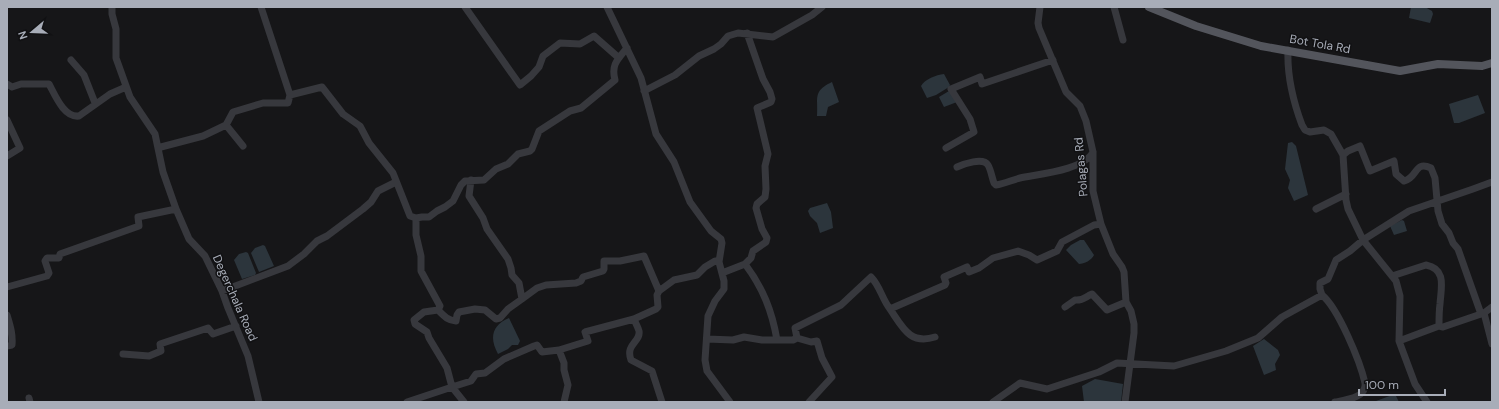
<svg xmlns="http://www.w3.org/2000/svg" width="1499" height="409" font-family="'DM Sans',sans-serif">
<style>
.water{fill:#2c353c}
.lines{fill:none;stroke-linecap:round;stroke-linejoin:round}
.minor{stroke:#37383d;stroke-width:7}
.major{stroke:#53555c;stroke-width:8}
.labels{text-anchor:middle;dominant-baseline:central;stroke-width:3;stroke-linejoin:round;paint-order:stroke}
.street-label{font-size:12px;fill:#a8adb8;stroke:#111113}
</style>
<rect width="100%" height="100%" fill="#161618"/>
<path class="water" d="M 1411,7 L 1425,7 L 1432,11 L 1433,14 L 1430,23 L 1409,18 Z
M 944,74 L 950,85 L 949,87 L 936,95 L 927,98 L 921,86 C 925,79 936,75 944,74 Z
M 832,82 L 839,102 L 828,107 L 826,116 L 817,116 C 818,97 813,91 832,82 Z
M 949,91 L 957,102 L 944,107 L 939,97 Z
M 1478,95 L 1485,113 L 1459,123 L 1454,123 L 1449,104 Z
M 1292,142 L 1296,146 L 1308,195 L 1294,201 L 1288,188 L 1290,180 L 1285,169 L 1288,143 Z
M 827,203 L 831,212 L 833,228 L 820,233 L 817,223 L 810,216 L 808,211 L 810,208 Z
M 1402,220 L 1404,221 L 1407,231 L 1394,235 L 1390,226 Z
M 1080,240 L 1084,240 L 1094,255 C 1092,260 1084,264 1079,264 L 1066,250 L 1071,245 Z
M 263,245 L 265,246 L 274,266 L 259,272 L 251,253 L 255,248 Z
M 246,252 L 248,253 L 256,273 L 255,275 L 242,279 L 234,260 L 239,254 Z
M 509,318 L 520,341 L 518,345 L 512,345 L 508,349 L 498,354 C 489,338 492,325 509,318 Z
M 1264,339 L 1278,350 L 1280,355 L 1275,364 L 1276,370 L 1264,375 L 1253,346 Z
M 1095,379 L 1123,384 L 1121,402 L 1084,402 L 1082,386 Z
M 1395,394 L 1399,402 L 1376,401 Z"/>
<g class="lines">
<path class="minor" d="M 112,7 L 112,14 L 116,29 L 116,58 L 130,97 L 155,134 L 163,172 L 176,209 L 189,239 L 205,256 L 222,291 L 228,308 L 248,356 L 259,402
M 261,7 L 290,95 L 322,87 L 343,114 L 360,126 L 369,143 L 393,173 L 410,216 L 416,218 L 416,235 L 421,256 L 421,271 L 440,306 L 438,310 L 424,312 L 414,320 L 415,324 L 427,332 L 429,338 L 447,368 L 452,387 L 471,381 L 476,374 L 485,373 L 504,359 L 534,346 L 537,345 L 542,352 L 559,350
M 465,7 L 520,85 L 531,76 L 539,67 L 543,56 L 560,43 L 580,44 L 594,36 L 619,58
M 607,7 L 641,78 L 656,134 L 674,162 L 690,202 L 711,231 L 721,239 L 722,243 L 719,262 L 724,281 L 724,289 L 715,301 L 708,316 L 705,360 L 707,371 L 730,402
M 1040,7 L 1038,23 L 1039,28 L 1066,92 L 1080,106 L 1086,121 L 1093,152 L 1093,191 L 1101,224 L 1113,254 L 1122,267 L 1124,272 L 1126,302 L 1131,311 L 1134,324 L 1134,333 L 1125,402
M 1114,7 L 1123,40
M 1288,50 C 1287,76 1293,101 1302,125 L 1305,130 L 1310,132 L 1324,130 L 1331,134 L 1343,155 L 1346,200 L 1348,209 L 1363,240 L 1396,281 L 1400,296 L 1399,341 L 1415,384 L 1427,402
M 71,60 L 84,75 L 95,103
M 7,84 L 12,87 L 21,84 L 49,84 C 55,95 64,118 79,116 L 110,94 L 126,87
M 644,91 L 675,75 L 699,56 L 714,49 L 721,44 L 728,36 L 738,33 L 773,37 L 812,15 L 822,7
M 7,120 L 20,148 L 7,156
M 243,146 L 226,125 L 233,112 L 263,103 L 288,103 L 290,95
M 161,147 L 203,136 L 226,125
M 946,148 L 974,132 L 970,119 L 951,89 L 980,77 L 982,84 L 1053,60
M 1343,155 L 1348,151 L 1360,146 L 1370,171 L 1394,161 L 1396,174 L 1404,181 C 1418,178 1414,160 1431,168 L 1435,178 L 1438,211 L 1442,224 L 1449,233 L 1453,243 L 1458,249 L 1481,314
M 957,167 C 964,164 983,157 988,165 C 991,170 992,178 994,183 L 996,185 C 1004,184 1012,180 1020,178 C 1039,174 1084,170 1093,152
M 1316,209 L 1346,194
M 416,218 L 422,217 L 429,217 L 437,211 L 445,207 L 453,201 L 461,185 L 465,181 L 484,180 L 496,169 L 508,164 L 518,154 L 530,151 L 532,149 L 539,131 L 570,111 L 581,108 L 615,80 C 611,65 617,60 627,48
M 745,264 C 763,288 772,311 777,340
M 722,273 L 745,264 L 751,258 L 753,251 L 766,242 L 767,238 L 762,229 L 756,208 L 757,204 L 765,197 L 766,189 L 765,166 L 768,154 L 757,108 L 771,102 L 772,99 L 770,92 L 763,79 L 747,33
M 1392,276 L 1426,265 C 1447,269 1441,288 1440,304 C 1439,311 1439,319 1439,326
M 7,287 L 47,276 L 49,273 L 45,261 L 47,258 L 59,258 L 60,254 L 139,226 L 138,217 L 176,209
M 222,291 L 288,266 L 304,254 L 317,241 L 327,236 L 363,209 L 371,202 L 378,191 L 396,182
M 1322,295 C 1338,308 1360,361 1365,383 C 1367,398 1345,400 1335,402
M 522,299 L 537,288 L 546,285 L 576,283 L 581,281 L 583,277 L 603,271 L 604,269 L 604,261 L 620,261 L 644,256 L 659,291 L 674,280 L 697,275 L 705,267 L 715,261 L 719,262
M 1065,307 L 1075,300 C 1083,301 1085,297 1092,294 L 1107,310 L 1126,302
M 890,309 C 903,328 910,345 935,337
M 438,310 C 444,316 447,320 456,321 L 457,315 L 459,312 L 475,309 L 485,310 L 496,319 L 500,318 L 508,309 L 522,299 L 519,283 L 512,275 L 511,268 L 508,259 L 487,229 L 483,218 L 469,196 L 471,180
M 1484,313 L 1492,344
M 7,315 C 10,325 13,334 12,345 L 7,346
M 634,319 C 635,322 638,327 639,331 C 641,342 625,344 631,360 L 652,371 L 662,402
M 797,338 L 811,342 L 817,341 L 822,358 L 832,377 L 809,402
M 707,339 L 733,340 L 744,337 L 762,340 L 793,340 L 797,338 L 795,328 L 841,305 L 871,277 C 880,286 882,299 890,309 L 945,285 L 946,283 L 944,277 L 967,267 L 969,272 L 979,268 L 993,258 L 1018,251 L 1029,255 L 1037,260 L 1057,251 L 1062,242 L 1094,225 L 1101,224
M 1399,341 L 1439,326 L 1443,327 L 1484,313 L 1492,307
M 123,354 L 149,356 L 161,351 L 160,344 L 208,328 L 213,334 L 236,326
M 29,398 L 30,402
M 407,402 L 452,387 L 464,402
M 564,402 L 568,385 L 564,370 L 564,363 L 559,350 L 588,341 L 585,332 L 634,319 L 656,309 L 658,307 L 657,295 L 659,291
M 993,402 L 1020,383 L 1047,389 L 1099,372 L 1117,363 L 1174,366 L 1226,351 L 1258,338 L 1282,317 L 1322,295 L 1320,289 L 1320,283 L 1328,279 L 1336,260 L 1350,251 L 1363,240 L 1409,211 L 1473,189 L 1492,182"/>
<path class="major" d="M 1149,7 L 1196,26 L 1261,46 L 1400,71 L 1438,64 L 1482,66 L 1492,63"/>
</g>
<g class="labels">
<g class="street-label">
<text transform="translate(1320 44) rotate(10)">Bot Tola Rd</text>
<text transform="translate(1081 167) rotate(-95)">Polagas Rd</text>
<text transform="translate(235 298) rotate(66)">Degerchala Road</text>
</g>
</g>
<rect width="1499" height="409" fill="none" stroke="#a8adb8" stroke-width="16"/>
<g transform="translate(32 32) rotate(251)" stroke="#111113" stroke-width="3" paint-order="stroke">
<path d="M0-3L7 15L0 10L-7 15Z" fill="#a8adb8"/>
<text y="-6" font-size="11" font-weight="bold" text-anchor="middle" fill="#a8adb8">N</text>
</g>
<path d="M1359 389v6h86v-6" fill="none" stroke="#a8adb8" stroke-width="2"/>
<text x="1365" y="389" font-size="12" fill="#a8adb8" stroke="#111113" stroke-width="3" paint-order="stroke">100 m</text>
</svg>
